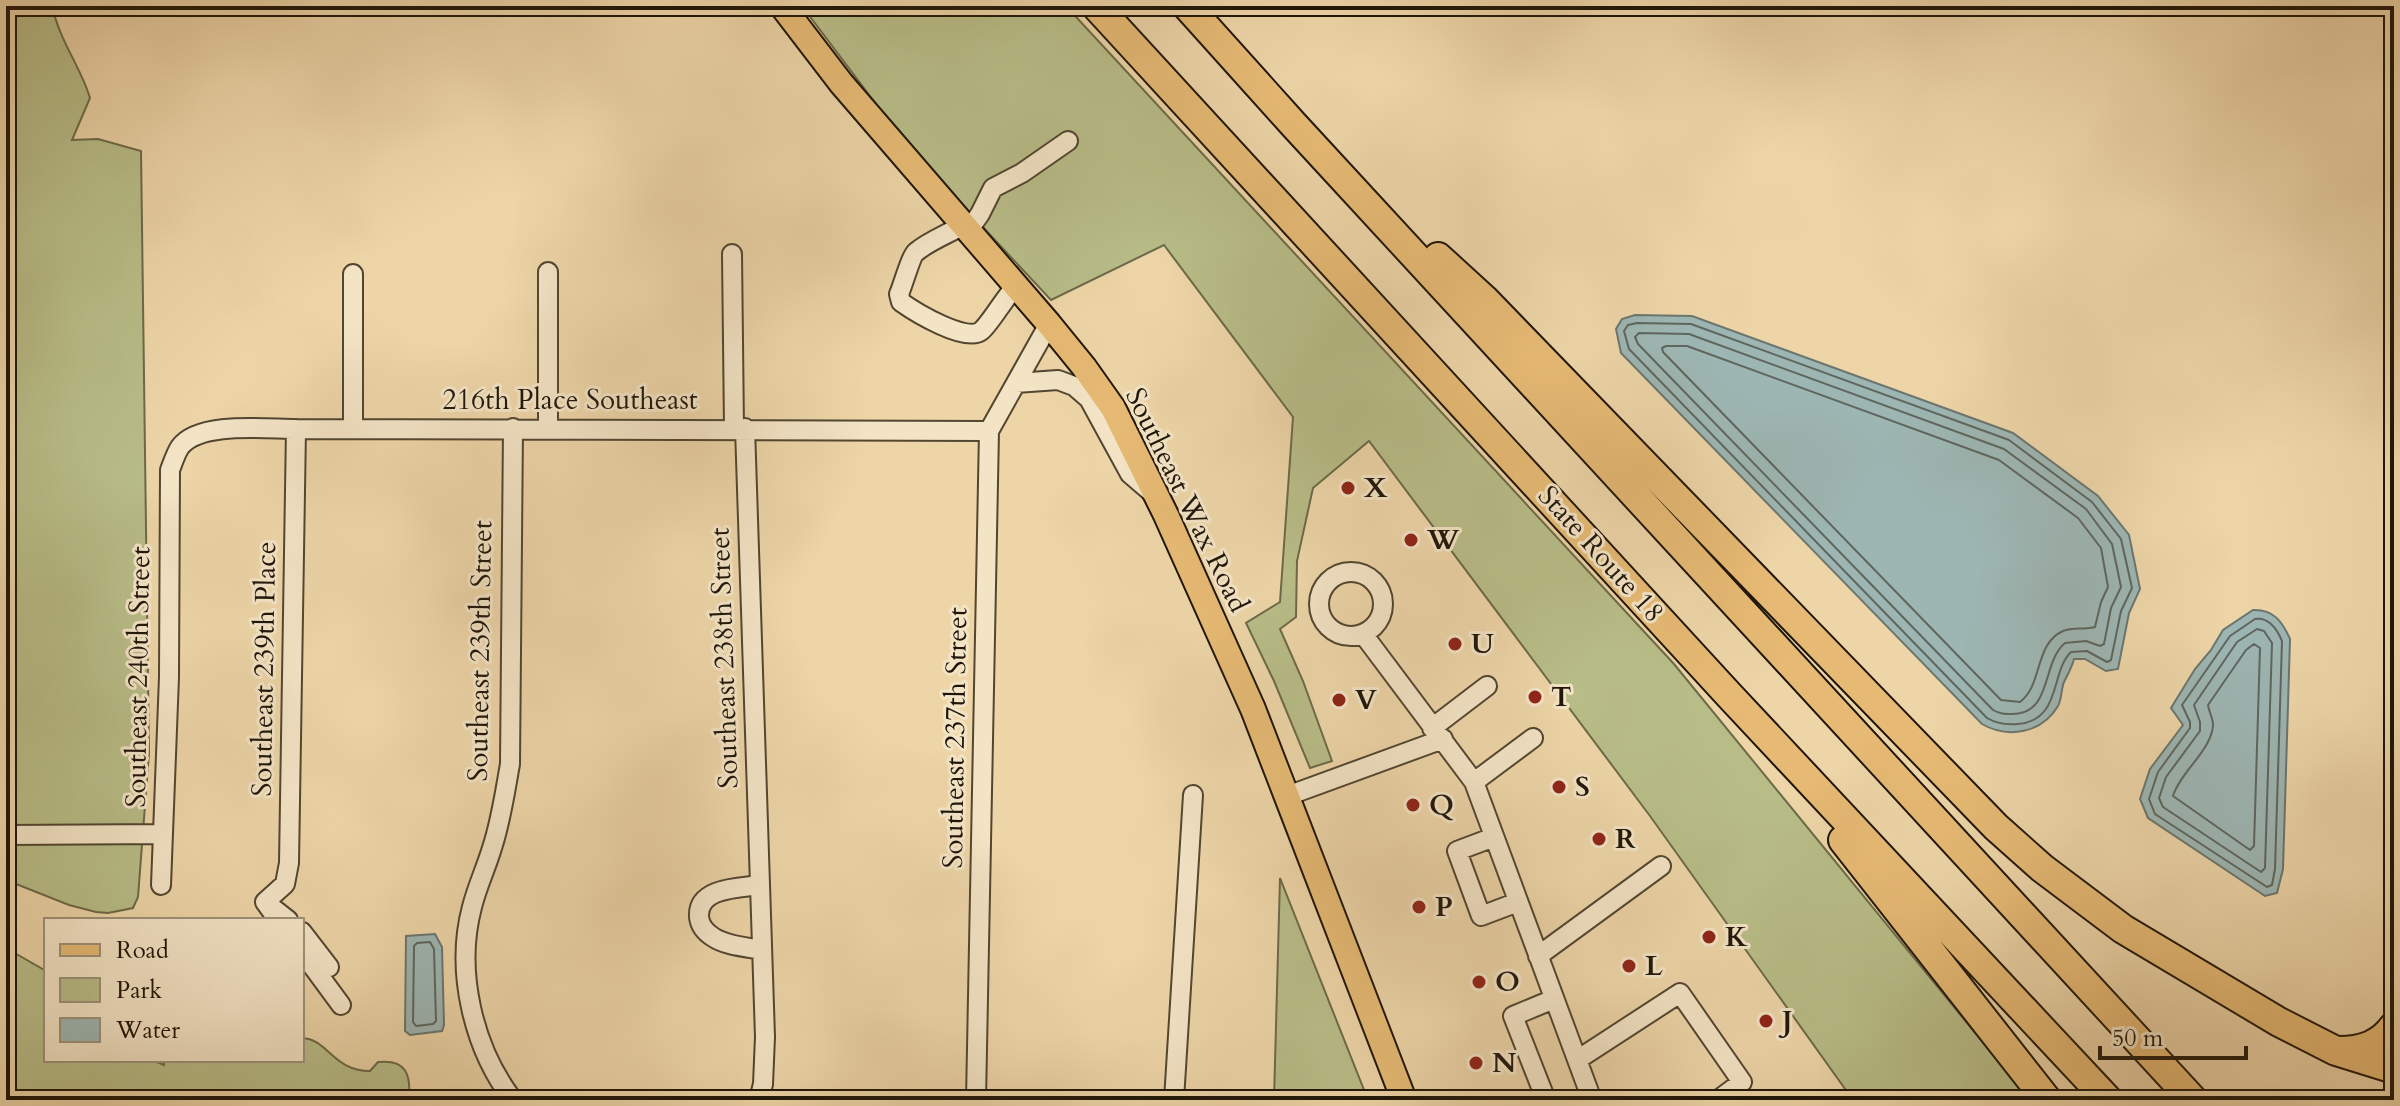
<svg xmlns="http://www.w3.org/2000/svg" width="2400" height="1106" font-family="Cardo,serif">
<style>
.green{fill:#b8bd88;stroke:#6c6a48;stroke-width:2}
.water{fill:#9db6b3;stroke:#6b766f;stroke-width:2}
.lines{fill:none;stroke-linecap:round;stroke-linejoin:round}
.shore{stroke:#5e665e;stroke-width:2}
.minor-casing{stroke:#524631;stroke-width:22}
.major-casing{stroke:#1f1609;stroke-width:28}
.highway-casing{stroke:#1f1609;stroke-width:32}
.minor{stroke:#f3e4c6;stroke-width:18}
.major{stroke:#e6ba74;stroke-width:24}
.highway{stroke:#e6ba74;stroke-width:28}
.poi-dot{fill:#8f2418;stroke:#f3e4c6;stroke-width:3}
.labels{text-anchor:middle;dominant-baseline:central;stroke-width:6;stroke-linejoin:round;paint-order:stroke}
.street-label{font-size:28px;fill:#1f1609;stroke:#f3e4c6}
.poi-label{font-size:28px;font-weight:bold;fill:#1f1609;stroke:#f3e4c6;text-anchor:start}
</style>
<rect width="100%" height="100%" fill="#edd5a8"/>
<filter id="stains"><feTurbulence type="fractalNoise" baseFrequency=".0025" numOctaves="4"/><feColorMatrix values="0 0 0 0 .2 0 0 0 0 .09 0 0 0 0 .02 0 0 0 .5 -.17"/></filter>
<radialGradient id="worn" r=".72"><stop offset=".6" stop-color="#630" stop-opacity="0"/><stop offset="1" stop-color="#630" stop-opacity=".3"/></radialGradient>
<path class="green" d="M 6,6 L 50,6 C 55,14 56,22 60,31 C 69,54 83,74 90,98 L 72,140 L 98,139 L 141,151 L 149,753 L 138,897 L 133,908 L 108,913 L 96,912 L 69,905 L 6,880 Z
M 802,6 L 1066,6 L 1674,664 L 2030,1100 L 1853,1100 L 1650,816 L 1369,441 L 1313,488 L 1297,561 L 1296,617 L 1280,629 L 1303,681 L 1332,761 L 1310,768 L 1274,681 L 1246,623 L 1280,602 L 1293,417 L 1164,245 L 1051,300 L 910,149 Z
M 1280,878 L 1368,1100 L 1274,1100 Z
M 6,948 L 46,971 L 46,1060 L 152,1060 L 164,1065 L 164,1060 L 302,1060 L 302,1038 C 328,1039 333,1071 370,1071 L 378,1062 C 407,1059 411,1075 409,1100 L 6,1100 Z"/>
<path class="water" d="M 1635,315 L 1692,316 L 2013,433 L 2098,496 L 2129,535 L 2140,589 L 2129,613 L 2118,669 L 2106,671 L 2085,659 L 2074,659 C 2072,667 2068,674 2064,682 C 2061,689 2062,699 2058,706 C 2042,733 2008,739 1982,724 L 1621,353 L 1616,329 L 1622,319 Z
M 2253,610 C 2273,609 2282,621 2290,639 L 2283,869 L 2277,893 L 2265,896 L 2148,818 L 2140,799 L 2150,769 L 2183,725 L 2171,708 L 2195,669 L 2211,650 L 2223,630 Z
M 435,934 L 442,947 L 444,1025 L 442,1031 L 410,1035 L 405,1031 L 406,936 Z"/>
<g class="lines">
<path class="shore" d="M 1637,323 L 1691,324 L 2009,440 L 2092,502 L 2121,539 L 2132,588 L 2121,611 L 2111,660 L 2107,662 L 2087,651 L 2071,652 C 2050,672 2062,720 2018,724 C 2006,725 1997,724 1987,718 L 1629,349 L 1624,331 L 1628,325 Z
M 1639,333 L 1689,334 L 2004,449 L 2086,509 L 2112,544 L 2121,587 L 2111,608 L 2104,644 L 2100,646 L 2086,641 L 2065,643 C 2041,663 2053,714 2012,714 C 2004,714 2000,714 1993,710 L 1638,344 L 1635,337 Z
M 1666,346 L 1687,346 L 1999,460 L 2078,518 L 2101,548 L 2108,587 L 2101,602 L 2095,627 C 2085,630 2073,627 2063,631 C 2034,644 2043,685 2020,702 L 2001,700 L 1663,352 L 1662,348 Z
M 2255,619 C 2269,617 2277,629 2282,641 L 2275,869 L 2272,885 L 2267,887 L 2155,814 L 2149,799 L 2158,772 L 2190,728 L 2190,722 L 2182,705 L 2230,636 Z
M 2257,629 L 2264,631 L 2272,643 L 2265,868 L 2261,872 L 2163,807 L 2159,798 L 2166,777 L 2200,731 L 2200,722 L 2194,705 L 2237,642 Z
M 2254,644 L 2260,648 L 2254,846 L 2250,850 L 2173,796 C 2180,772 2214,748 2213,723 C 2212,717 2209,711 2208,705 L 2246,650 Z
M 430,942 L 434,949 L 436,1021 L 433,1024 L 416,1026 L 413,1022 L 414,946 L 417,943 Z"/>
<defs>
<path id="minor" d="M 963,225 C 948,234 929,241 916,252 C 911,256 903,285 899,294 L 901,302 C 915,312 966,343 981,331 C 990,324 1005,297 1016,286
M 968,231 L 980,214 L 993,188 L 1022,173 L 1068,141
M 732,254 L 734,428
M 548,272 L 548,428
M 353,274 L 353,428
M 1016,383 L 1058,380 L 1074,386 L 1089,399 L 1130,474 L 1151,492
M 513,428 L 510,764 C 505,792 501,821 492,848 C 486,868 477,887 472,907 C 455,971 473,1048 513,1100
M 745,428 L 765,1037 L 763,1084 L 759,1100
M1319 604a32 32 0 1 1 64 0a32 32 0 1 1-64 0Z
M 1363,634 L 1474,782 L 1592,1100
M 1432,728 L 1487,686
M 1474,782 L 1533,738
M 1287,796 L 1443,739
M 6,835 L 163,834
M 1494,837 L 1457,851 L 1481,916 L 1518,902
M 161,885 L 169,677 L 170,470 C 173,462 176,453 180,447 C 199,421 266,429 296,429 L 989,431
M 760,885 C 740,888 697,887 699,917 C 700,926 705,932 713,937 C 726,946 747,947 762,950
M 265,902 L 285,884 L 289,863 L 296,429
M 278,920 L 265,902 L 288,920
M 302,932 L 329,967
M 302,952 L 341,1005
M 1538,956 L 1661,866
M 1577,1060 L 1680,993 L 1742,1082 L 1718,1100
M 976,1100 L 989,431 L 1049,324
M 1174,1100 L 1193,795
M 1546,1100 L 1513,1016 L 1554,999"/>
<path id="major" d="M 782,6 L 841,83 L 1049,324 L 1084,367 L 1113,408 L 1166,515 L 1253,709 L 1404,1100"/>
<path id="highway" d="M 1096,6 L 1729,695 L 2108,1100
M 1187,6 L 1294,125 L 2193,1100
M 1438,257 L 1484,299 L 1996,827 L 2042,868 L 2123,929 L 2279,1022 L 2336,1051 L 2394,1069
M 1843,840 L 2047,1100
M 2339,1051 C 2362,1051 2380,1045 2394,1026"/>
</defs>
<use href="#minor" class="minor-casing"/>
<use href="#major" class="major-casing"/>
<use href="#highway" class="highway-casing"/>
<use href="#minor" class="minor"/>
<use href="#major" class="major"/>
<use href="#highway" class="highway"/>
</g>
<g class="poi-dot">
<circle cx="1348" cy="488" r="8"/>
<circle cx="1411" cy="540" r="8"/>
<circle cx="1455" cy="644" r="8"/>
<circle cx="1535" cy="697" r="8"/>
<circle cx="1339" cy="700" r="8"/>
<circle cx="1559" cy="787" r="8"/>
<circle cx="1413" cy="805" r="8"/>
<circle cx="1599" cy="839" r="8"/>
<circle cx="1419" cy="907" r="8"/>
<circle cx="1709" cy="937" r="8"/>
<circle cx="1629" cy="966" r="8"/>
<circle cx="1479" cy="982" r="8"/>
<circle cx="1766" cy="1021" r="8"/>
<circle cx="1476" cy="1063" r="8"/>
</g>
<g class="labels">
<g class="street-label">
<text x="570" y="400">216th Place Southeast</text>
<text transform="translate(1187 500) rotate(64)">Southeast Wax Road</text>
<text transform="translate(1601 554) rotate(48)">State Route 18</text>
<text transform="translate(480 651) rotate(-89)">Southeast 239th Street</text>
<text transform="translate(724 658) rotate(-92)">Southeast 238th Street</text>
<text transform="translate(264 669) rotate(-89)">Southeast 239th Place</text>
<text transform="translate(138 677) rotate(-89)">Southeast 240th Street</text>
<text transform="translate(955 738) rotate(-89)">Southeast 237th Street</text>
</g>
<g class="poi-label">
<text x="1364" y="488">X</text>
<text x="1427" y="540">W</text>
<text x="1471" y="644">U</text>
<text x="1551" y="697">T</text>
<text x="1355" y="700">V</text>
<text x="1575" y="787">S</text>
<text x="1429" y="805">Q</text>
<text x="1615" y="839">R</text>
<text x="1435" y="907">P</text>
<text x="1725" y="937">K</text>
<text x="1645" y="966">L</text>
<text x="1495" y="982">O</text>
<text x="1782" y="1021">J</text>
<text x="1492" y="1063">N</text>
</g>
</g>
<rect width="2400" height="1106" fill="none" stroke="#edd5a8" stroke-width="32"/>
<rect x="8" y="8" width="2384" height="1090" fill="none" stroke="#1f1609" stroke-width="4"/>
<rect x="16" y="16" width="2368" height="1074" fill="none" stroke="#1f1609" stroke-width="2"/>
<rect x="44" y="918" width="260" height="144" fill="#f3e4c6" stroke="#9e927a" stroke-width="2"/>
<rect x="60" y="944" width="40" height="12" fill="#e6ba74" stroke="#9e927a" stroke-width="2"/>
<text x="116" y="958" font-size="24" fill="#1f1609">Road</text>
<rect x="60" y="978" width="40" height="24" fill="#b8bd88" stroke="#9e927a" stroke-width="2"/>
<text x="116" y="998" font-size="24" fill="#1f1609">Park</text>
<rect x="60" y="1018" width="40" height="24" fill="#9db6b3" stroke="#9e927a" stroke-width="2"/>
<text x="116" y="1038" font-size="24" fill="#1f1609">Water</text>
<path d="M2100 1046v12h146v-12" fill="none" stroke="#1f1609" stroke-width="4"/>
<text x="2112" y="1046" font-size="24" fill="#1f1609" stroke="#f3e4c6" stroke-width="6" paint-order="stroke">50 m</text>
<rect width="100%" height="100%" filter="url(#stains)"/>
<rect width="100%" height="100%" fill="url(#worn)"/>
</svg>
